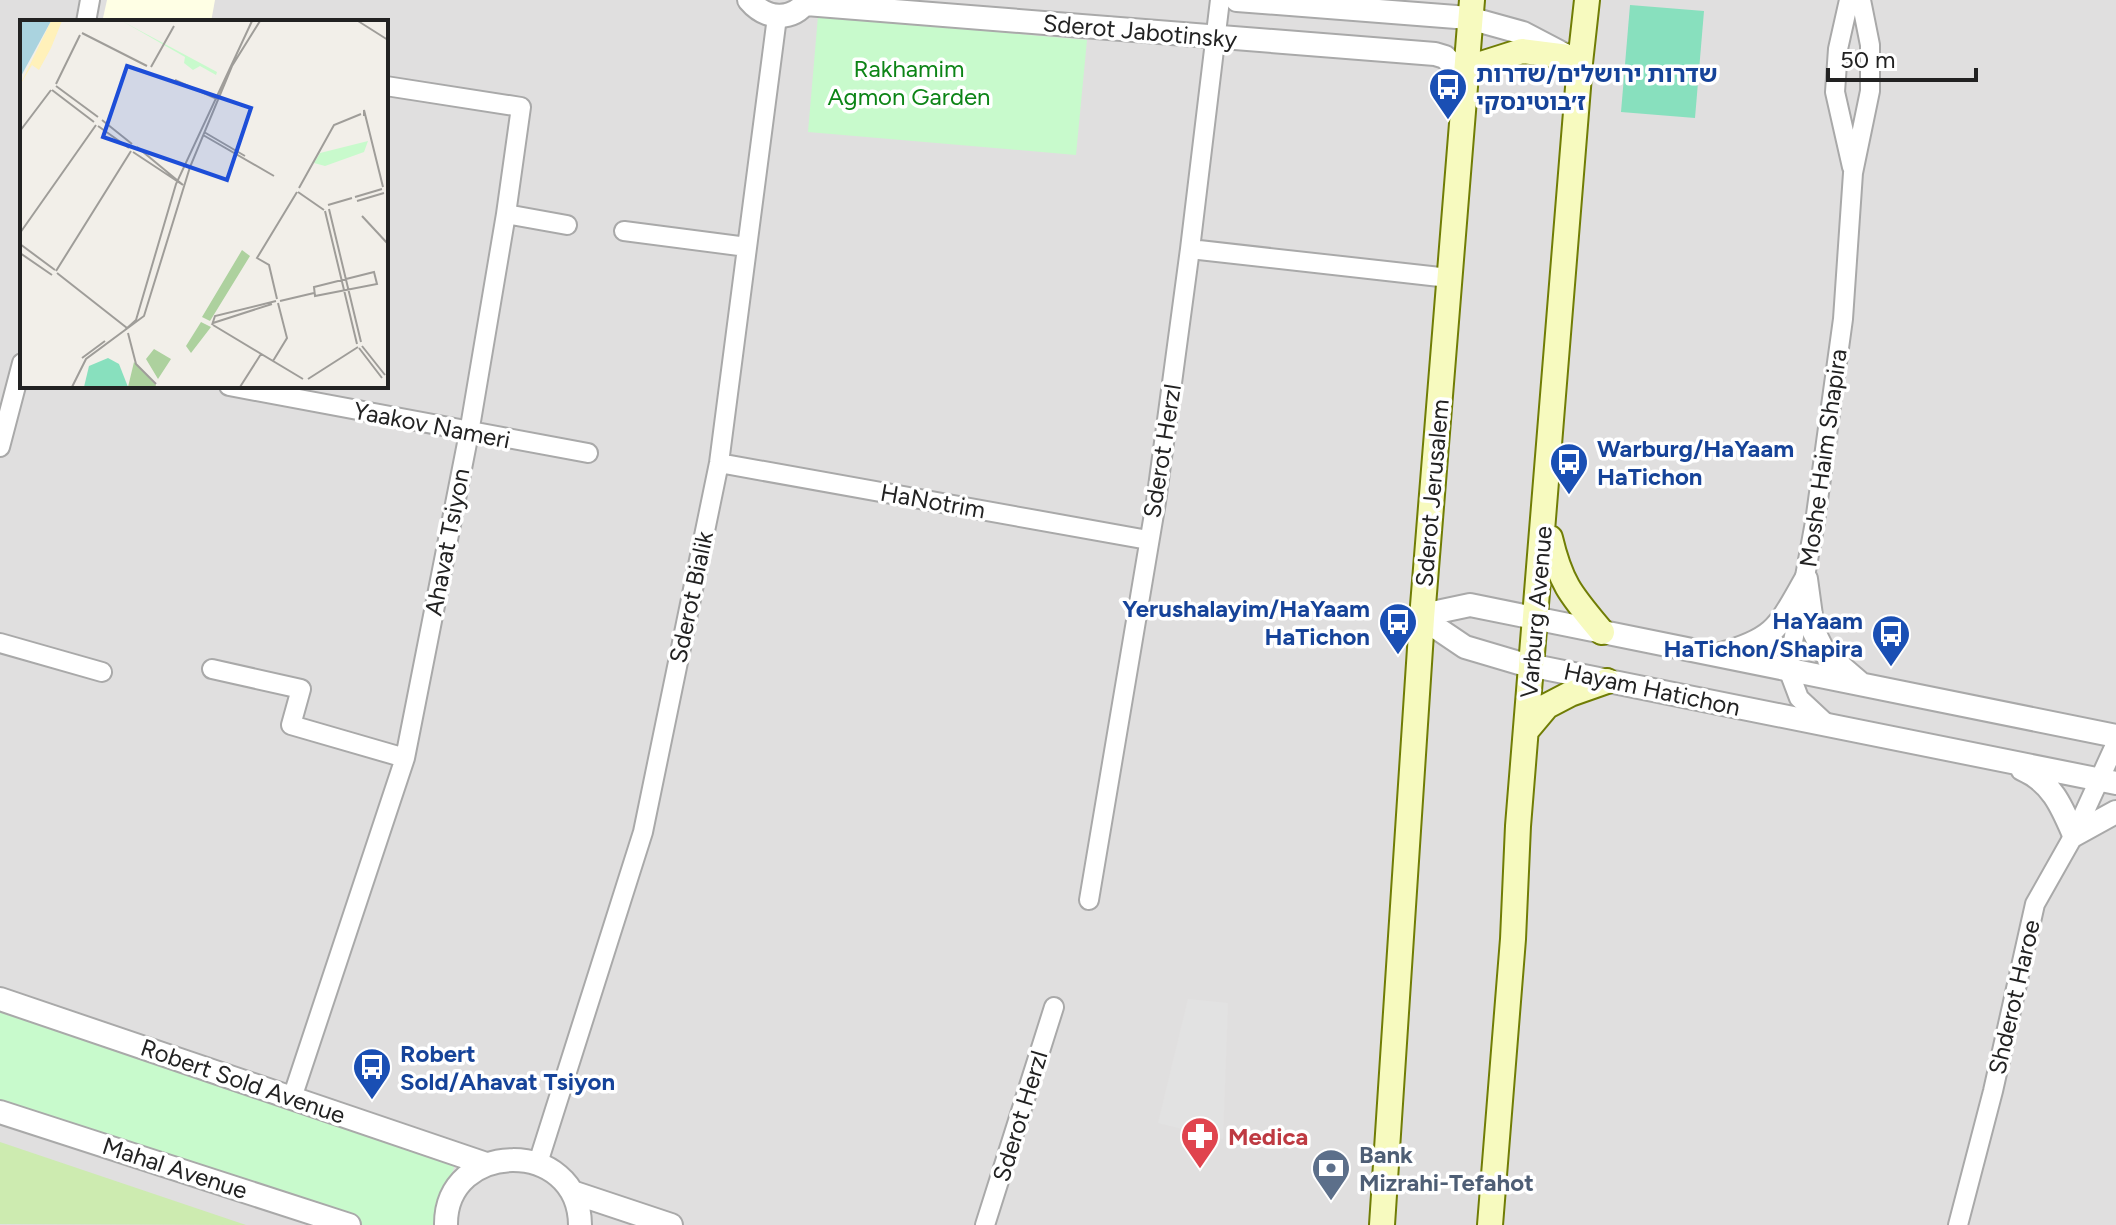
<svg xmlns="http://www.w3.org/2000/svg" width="2116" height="1225" font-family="Figtree,'Noto Sans Hebrew',sans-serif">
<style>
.residential{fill:#e0dfdf;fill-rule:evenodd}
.education{fill:#ffffe5}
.grass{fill:#cdebb0}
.park{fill:#c8facc}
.pitch{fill:#88e0be}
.parking{fill:#e2e2e2}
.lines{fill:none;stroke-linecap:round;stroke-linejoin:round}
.minor-casing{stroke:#a9a9a9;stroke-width:22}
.tertiary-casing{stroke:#a9a9a9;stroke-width:26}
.secondary-casing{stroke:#707d05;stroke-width:28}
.minor{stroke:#fff;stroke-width:18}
.tertiary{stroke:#fff;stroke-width:22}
.secondary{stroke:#f7fabf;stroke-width:24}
.labels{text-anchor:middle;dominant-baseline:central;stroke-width:7;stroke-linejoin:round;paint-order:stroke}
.street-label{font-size:24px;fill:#222;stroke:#fff}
.park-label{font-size:24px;fill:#0c8416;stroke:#fff}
.transit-label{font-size:24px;font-weight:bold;fill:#164399;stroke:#fff;text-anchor:start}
.health-label{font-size:24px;font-weight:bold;fill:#be3a42;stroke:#fff;text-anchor:start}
.service-label{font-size:24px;font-weight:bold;fill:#4e5e75;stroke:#fff;text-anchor:start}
.inset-road{fill:none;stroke:#9f9d99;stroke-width:2}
.view{fill:#1d4ed8;fill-opacity:0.15;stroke:#1d4ed8;stroke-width:4}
.inset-edge{fill:none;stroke:#222;stroke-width:4}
</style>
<rect width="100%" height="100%" fill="#f2efe9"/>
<path class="residential" d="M 0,0 L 2116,0 L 2116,1225 L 0,1225 ZM 22,22 L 386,22 L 386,386 L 22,386 Z"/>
<path class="education" d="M 107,0 L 215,0 L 211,22 L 128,22 L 103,18 Z"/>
<path class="grass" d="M 0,1142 L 246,1225 L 0,1224 Z"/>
<path class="park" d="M 818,16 L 1087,40 L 1076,155 L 808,132 Z
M 0,1005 L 456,1161 L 436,1225 L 354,1225 L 0,1107 Z"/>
<path class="pitch" d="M 1630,5 L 1704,11 L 1695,118 L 1621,112 Z"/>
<path class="parking" d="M 1188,999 L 1228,1003 L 1223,1139 L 1158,1123 Z"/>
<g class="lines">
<defs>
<path id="minor" d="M 1849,0 L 1838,49 L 1835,92 L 1852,167
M 86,22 L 90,0
M 506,214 L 567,225
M 624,231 L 747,247
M 1190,249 L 1449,278
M 229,386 L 588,453
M 0,447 L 22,363
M 719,463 L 1148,540
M 0,643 L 102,672
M 212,669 L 301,689 L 291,725 L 405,758
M 1829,726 L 1799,698 L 1788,669 L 1815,522 L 1843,319 L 1853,173 L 1870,91 L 1870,45 L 1861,0
M 1089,900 L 1156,502 L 1190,249 L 1220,0
M 292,1098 L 405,758 L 469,433 L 506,214 L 521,107 L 386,86
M 538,1163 L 643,832 L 719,463 L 777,17
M 985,1225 L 1054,1007
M 1958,1225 L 1993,1091 L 2035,904 L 2074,835 L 2116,743"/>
<path id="tertiary" d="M 749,0 C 766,20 792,22 808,0
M 1237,0 L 1469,18 L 1523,33 L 1565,55
M 806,4 L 1435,54 L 1445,57 L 1465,77
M 1806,579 L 1813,630 L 1824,652 L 1860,683
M 1422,618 L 1465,647 L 1519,663 L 2116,783
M 1422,618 L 1437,612 L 1470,605 L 2116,736
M 1721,654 C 1776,639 1779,626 1806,579
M 2022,769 C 2052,782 2062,807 2074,835 L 2116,812
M 0,999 L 486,1164
M 0,1112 L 349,1225
M 572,1192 L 671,1225
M 446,1225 C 445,1140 579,1137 580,1225"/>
<path id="secondary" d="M 1465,77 L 1481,64 L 1522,51 L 1568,57
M 1550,538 C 1561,585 1572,596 1602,632
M 1526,731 L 1547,706 L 1570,694 L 1607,681
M 1382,1225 L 1422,618 L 1472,0
M 1490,1225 L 1513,939 L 1518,826 L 1580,63 L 1587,0"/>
</defs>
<use href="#minor" class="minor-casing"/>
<use href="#tertiary" class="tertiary-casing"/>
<use href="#secondary" class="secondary-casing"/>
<use href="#minor" class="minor"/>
<use href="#tertiary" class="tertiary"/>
<use href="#secondary" class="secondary"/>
</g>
<defs>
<symbol id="bus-pin" viewBox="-11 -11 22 30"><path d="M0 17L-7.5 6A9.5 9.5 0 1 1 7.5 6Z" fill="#1a4fb4" stroke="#fff"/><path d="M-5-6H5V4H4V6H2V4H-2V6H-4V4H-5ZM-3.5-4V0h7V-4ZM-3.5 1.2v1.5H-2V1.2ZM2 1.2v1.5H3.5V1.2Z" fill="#fff"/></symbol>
<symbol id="pharmacy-pin" viewBox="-11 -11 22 30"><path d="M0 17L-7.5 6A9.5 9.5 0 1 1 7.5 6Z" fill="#e0444e" stroke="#fff"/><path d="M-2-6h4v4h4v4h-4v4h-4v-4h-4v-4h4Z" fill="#fff"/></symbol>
<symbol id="bank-pin" viewBox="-11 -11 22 30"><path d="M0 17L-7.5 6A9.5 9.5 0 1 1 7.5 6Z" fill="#5c6f8a" stroke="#fff"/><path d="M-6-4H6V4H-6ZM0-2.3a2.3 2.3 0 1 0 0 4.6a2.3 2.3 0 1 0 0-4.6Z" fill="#fff"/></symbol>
</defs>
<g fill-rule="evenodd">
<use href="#bus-pin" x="1426" y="65" width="44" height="60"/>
<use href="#bus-pin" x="1547" y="440" width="44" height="60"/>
<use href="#bus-pin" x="1376" y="600" width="44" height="60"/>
<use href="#bus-pin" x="1869" y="612" width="44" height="60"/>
<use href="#bus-pin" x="350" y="1045" width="44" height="60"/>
<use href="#pharmacy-pin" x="1178" y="1114" width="44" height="60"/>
<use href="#bank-pin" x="1309" y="1146" width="44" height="60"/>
</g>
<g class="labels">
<g class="street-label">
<text transform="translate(1140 31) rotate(5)">Sderot Jabotinsky</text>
<text transform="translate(432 425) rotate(11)">Yaakov Nameri</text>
<text transform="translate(1162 451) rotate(-81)">Sderot Herzl</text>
<text transform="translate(1823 458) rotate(-82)">Moshe Haim Shapira</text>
<text transform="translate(1432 493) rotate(-85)">Sderot Jerusalem</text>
<text transform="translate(933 501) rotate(10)">HaNotrim</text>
<text transform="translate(447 542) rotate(-79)">Ahavat Tsiyon</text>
<text transform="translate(691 597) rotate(-78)">Sderot Bialik</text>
<text transform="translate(1536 612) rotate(-85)">Varburg Avenue</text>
<text transform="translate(1652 689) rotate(12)">Hayam Hatichon</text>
<text transform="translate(2014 997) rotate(-77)">Shderot Haroe</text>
<text transform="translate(243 1081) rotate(19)">Robert Sold Avenue</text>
<text transform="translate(1020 1116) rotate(-73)">Sderot Herzl</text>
<text transform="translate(175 1168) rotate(18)">Mahal Avenue</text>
</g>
<g class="park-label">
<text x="909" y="68">Rakhamim<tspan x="909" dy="28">Agmon Garden</tspan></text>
</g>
<g class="transit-label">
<text x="1476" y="73">שדרות ירושלים/שדרות<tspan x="1476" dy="28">ז׳בוטינסקי</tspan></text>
<text x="1597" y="448">Warburg/HaYaam<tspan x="1597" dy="28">HaTichon</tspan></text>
<text x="1370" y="608" text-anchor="end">Yerushalayim/HaYaam<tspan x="1370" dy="28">HaTichon</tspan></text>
<text x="1863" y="620" text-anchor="end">HaYaam<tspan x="1863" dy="28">HaTichon/Shapira</tspan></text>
<text x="400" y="1053">Robert<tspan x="400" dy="28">Sold/Ahavat Tsiyon</tspan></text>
</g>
<g class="health-label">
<text x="1228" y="1136">Medica</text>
</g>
<g class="service-label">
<text x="1359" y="1154">Bank<tspan x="1359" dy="28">Mizrahi-Tefahot</tspan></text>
</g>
</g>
<g transform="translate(20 20)">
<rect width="368" height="368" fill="#f2efe9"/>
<path d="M 222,230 L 230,236 L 190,301 L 182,297 ZM 181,302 L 191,307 L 171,333 L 166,326 ZM 134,329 L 151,339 L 138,359 L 126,339 ZM 114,342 L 136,365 L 135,367 L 108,367 Z" fill="#add19e"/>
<path d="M 31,1 L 42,1 L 31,28 L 19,50 L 12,45 L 0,65 Z" fill="#fff1ba"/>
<path d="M 102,1 L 197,52 L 196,55 L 180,46 L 173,50 L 164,43 L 165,37 ZM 348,121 L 344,132 L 305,146 L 294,143 L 300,133 Z" fill="#c8facc"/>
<path d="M 88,338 L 99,344 L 108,367 L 64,367 L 69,346 Z" fill="#88e0be"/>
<path d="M 0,1 L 31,1 L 0,58 Z" fill="#aad3df"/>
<path class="inset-road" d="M 338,1 L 368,20M 62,13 L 127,46M 131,47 L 154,6M 155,60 L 197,79M 36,64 L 60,15M 36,66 L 78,97M 32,70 L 74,102M 344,96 L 344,90 L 363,167M 82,100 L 112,124M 78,106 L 109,128M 0,111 L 31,70M 184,112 L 225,136M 183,115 L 254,156M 117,127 L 163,165M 113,132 L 163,165M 279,168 L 314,105 L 341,94M 278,172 L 304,190M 335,177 L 362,169M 337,181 L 364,173M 308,185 L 332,178M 309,189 L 341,322M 305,191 L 337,324M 342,196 L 368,224M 0,213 L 76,105M 0,224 L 35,250M 0,233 L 32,255M 36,251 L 111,131M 354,252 L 357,264 L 295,276 L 294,267 ZM 37,253 L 107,308M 257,279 L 249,245 L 237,238 L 277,172M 260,281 L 294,273M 193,303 L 252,284M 192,305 L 195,296 L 256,281M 193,305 L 283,359M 105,310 L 116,300 L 156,164 L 232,1M 108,313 L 116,344 L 136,364M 342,326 L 365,355M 339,328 L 362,358M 62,338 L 85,321M 253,341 L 267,318 L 258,283M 288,359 L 338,327M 52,367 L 66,339 L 124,296 L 170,147 L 212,46 L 240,1M 220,367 L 241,334"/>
<path class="view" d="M 107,46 L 231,88 L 207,160 L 83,117 Z"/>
<rect width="368" height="368" class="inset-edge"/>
</g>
<path d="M1828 68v12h148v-12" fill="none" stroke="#222222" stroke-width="4"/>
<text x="1840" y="68" font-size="24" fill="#222222" stroke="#ffffff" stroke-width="6" paint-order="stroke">50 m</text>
</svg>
